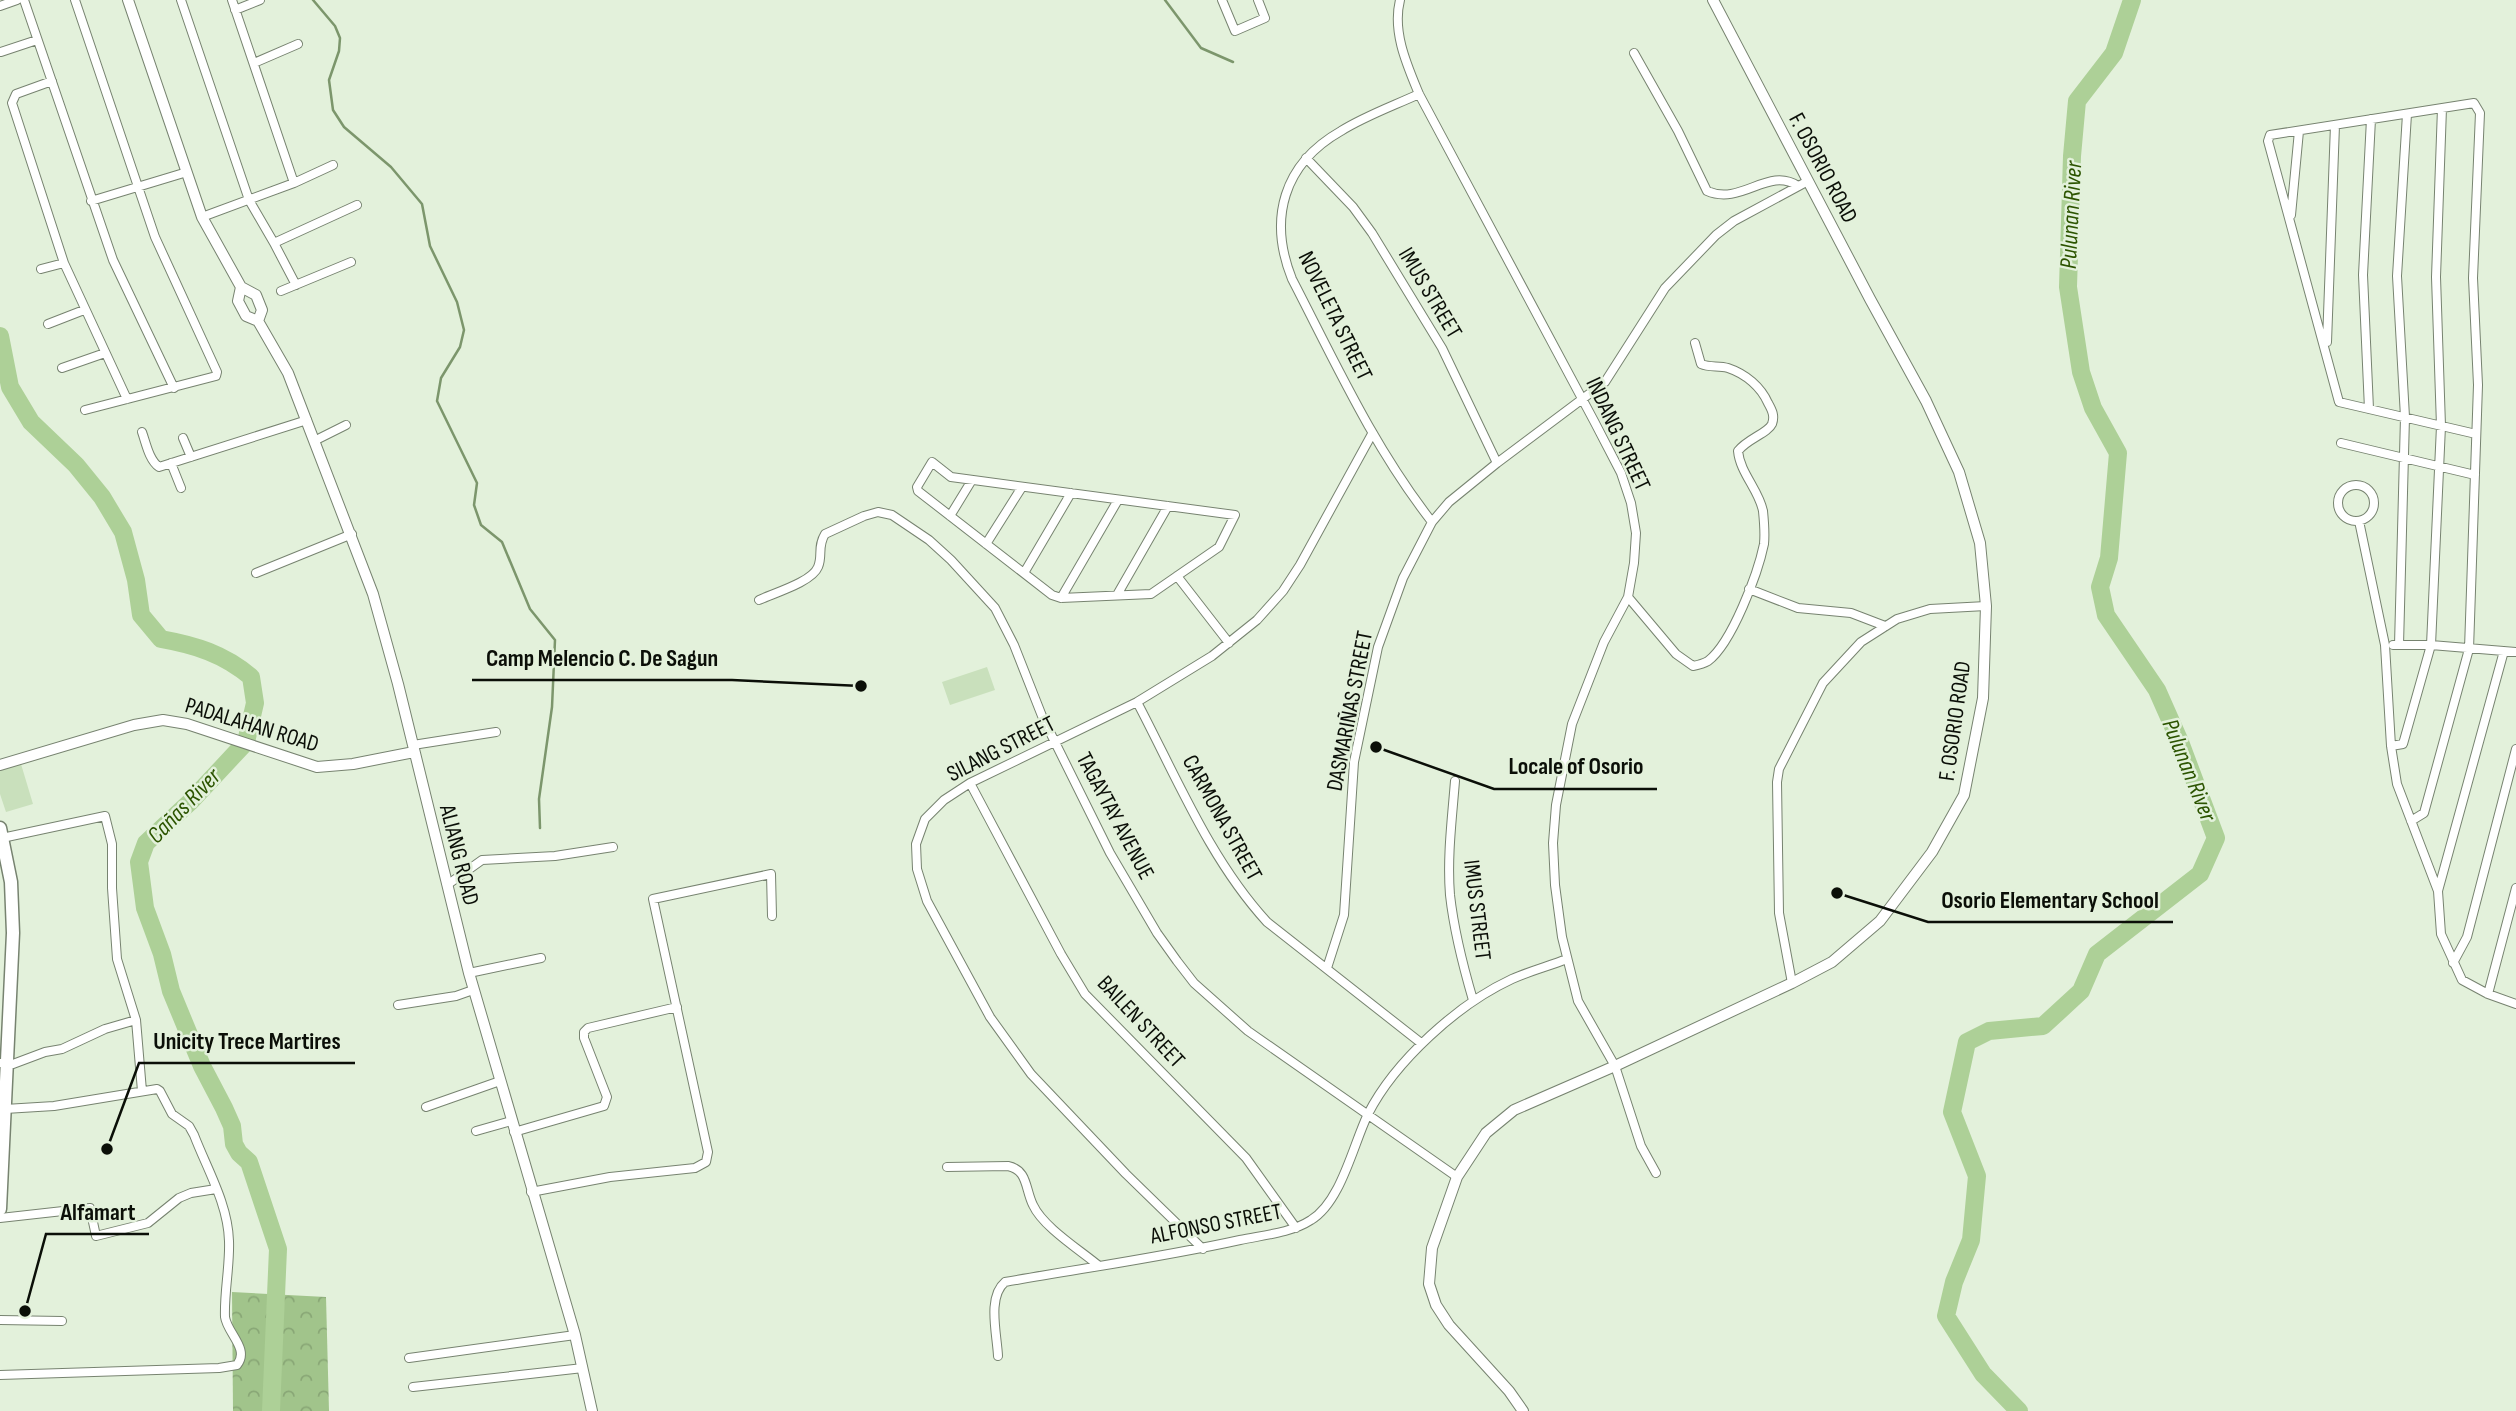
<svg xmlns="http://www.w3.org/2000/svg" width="2516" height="1411" font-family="'Sofia Sans Condensed',sans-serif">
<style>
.forest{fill:url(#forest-crowns)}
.garden{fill:#c9e0bc}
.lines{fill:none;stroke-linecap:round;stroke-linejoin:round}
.stream{stroke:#7c966c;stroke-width:2.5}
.river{stroke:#add097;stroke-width:18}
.minor-casing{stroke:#778370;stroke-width:10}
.tertiary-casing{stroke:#778370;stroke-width:12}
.primary-casing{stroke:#778370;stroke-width:15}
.minor{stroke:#fff;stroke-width:8}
.tertiary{stroke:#fff;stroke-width:10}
.primary{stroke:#fff;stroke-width:12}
.labels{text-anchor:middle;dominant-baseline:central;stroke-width:5;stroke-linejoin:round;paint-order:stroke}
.street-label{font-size:23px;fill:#0b0f08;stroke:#e3f1db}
.water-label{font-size:24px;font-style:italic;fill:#2c5400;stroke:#e3f1db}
.leader{fill:none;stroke:#0b0f08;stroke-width:2.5}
.callout-dot{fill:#0b0f08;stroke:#e3f1db;stroke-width:2.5}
.callout-label{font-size:24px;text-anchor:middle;font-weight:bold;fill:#0b0f08;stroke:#e3f1db;stroke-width:5;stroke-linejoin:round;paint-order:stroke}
</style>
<defs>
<pattern id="forest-crowns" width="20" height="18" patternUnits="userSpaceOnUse" patternTransform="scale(1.75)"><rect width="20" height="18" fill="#a1c48b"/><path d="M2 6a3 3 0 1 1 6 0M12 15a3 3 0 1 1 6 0" fill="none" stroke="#89a776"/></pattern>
</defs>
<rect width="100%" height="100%" fill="#e3f1db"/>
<path class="forest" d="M 232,1292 L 326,1297 L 329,1411 L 233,1411 Z"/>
<path class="garden" d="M 987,667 L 995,690 L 950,705 L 942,682 Z
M 21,764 L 33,804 L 6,812 L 0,794 L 0,770 Z"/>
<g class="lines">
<path class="stream" d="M 313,0 L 335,26 L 340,38 L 339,51 L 329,80 L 333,110 L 344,127 L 391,167 L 422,204 L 430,246 L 457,302 L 464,330 L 460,347 L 441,378 L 437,401 L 477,483 L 474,505 L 481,525 L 502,542 L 530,609 L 555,640 L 552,707 L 539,799 L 540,828
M 1165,0 L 1201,48 L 1233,62"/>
<path class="river" d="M 0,336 L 10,387 L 31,422 L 76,465 L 102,497 L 123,532 L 136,580 L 141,615 L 161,639 C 195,645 224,654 251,677 L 255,703 L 246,742 L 190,802 L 146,843 L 139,862 L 145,908 L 162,954 L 171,991 L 202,1066 L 224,1108 L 232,1126 L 234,1144 L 239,1153 L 249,1162 L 278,1249 L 271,1411
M 2019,1411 L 1983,1374 L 1946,1316 L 1954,1282 L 1971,1240 L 1977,1176 L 1952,1112 L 1967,1042 L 1989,1031 L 2043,1026 L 2081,991 L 2097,954 L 2200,874 L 2216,838 L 2180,742 L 2157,690 L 2106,615 L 2100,587 L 2109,558 L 2118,453 L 2093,408 L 2081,372 L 2068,287 L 2072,156 L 2077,101 L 2114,53 L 2132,0"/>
<defs>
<path id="minor" d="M 24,0 L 113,260 L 174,388
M 75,0 L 155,237 L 217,372 L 216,376 L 85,410
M 181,0 L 249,200 L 274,243 L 357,205
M 232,0 L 294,183
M 1222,0 L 1235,31 L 1265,18 L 1258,0
M 1400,0 C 1392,32 1407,65 1419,94 L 1594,421 L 1621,473 L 1631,503 L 1636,533 L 1634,563 L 1628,597 L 1604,642 L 1572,724 L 1556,805 L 1553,843 L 1555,885 L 1562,937 L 1578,1001 L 1615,1066 L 1641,1146 L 1656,1173
M 0,6 L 17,0
M 235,10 L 260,0
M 1,52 L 37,40
M 1634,53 L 1678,131 L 1707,191 C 1742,206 1768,166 1798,186
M 254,63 L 298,44
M 52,81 L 16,94 L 12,103 L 64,263 L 127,399
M 1419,94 C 1393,106 1365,116 1341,131 C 1283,164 1268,219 1292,279 C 1336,364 1373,446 1432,522
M 1306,158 L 1353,207 L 1372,233 L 1442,348 L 1497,463
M 91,201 L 187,172
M 2291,215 L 2299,131
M 202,217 L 294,183 L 333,165
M 274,243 L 296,285
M 41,269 L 64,263
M 281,291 L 351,262
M 48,324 L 84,310
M 2327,342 L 2335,125
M 62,368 L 105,353
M 2369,409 L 2363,275 L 2371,119
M 142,432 C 146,443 149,460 159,467 L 307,420
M 183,438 L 191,457
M 314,441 L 346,425
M 2341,443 L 2475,475
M 932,462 L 951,477 L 1235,515 L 1219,547 L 1151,594 L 1061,598 L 1052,595 L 918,491 L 917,487 Z
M 171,463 L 181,488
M2338 503a18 18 0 1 1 36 0a18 18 0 1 1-36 0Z
M 950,516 L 972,480
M 2359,521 L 2385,645 L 2391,746 L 2397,784 L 2438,891 L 2441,934 L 2462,980 L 2488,994 L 2516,1004
M 986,544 L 1022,487
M 256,573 L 352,534
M 1024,573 L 1071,493
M 1177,576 L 1229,643
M 1749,589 L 1798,608 L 1851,613 L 1885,626
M 1117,595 L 1168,506
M 1628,597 L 1676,654 L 1693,666 C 1698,665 1703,664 1708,661 C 1732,643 1758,573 1764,544 C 1765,534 1764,521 1763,511 C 1759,490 1740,473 1738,451 C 1747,439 1768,433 1772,424 C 1775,416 1772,410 1768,403 C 1761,387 1746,374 1728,368 C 1719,365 1710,368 1701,364 L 1695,343
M 1061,598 L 1118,500
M 759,600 C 774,593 812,582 818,567 C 823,555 817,547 825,534 L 864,516 L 878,512 L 892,515 L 929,540 L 951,560 L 995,608 L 1014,645 L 1042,716 L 1110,853 L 1157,933 L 1177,961 L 1194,983 L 1248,1031 L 1457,1177
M 2393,645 L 2431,645 L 2516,652
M 2399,645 L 2405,417 L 2397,276 L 2407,114
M 1137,702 C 1176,776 1210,860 1267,922 L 1421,1043
M 413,745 L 496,732
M 2391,746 L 2403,744 L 2431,645 L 2441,426 L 2436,277 L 2442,108
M 1455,781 C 1452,819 1447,857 1450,895 C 1454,931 1463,966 1473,1000
M 970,783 L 1061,954 L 1085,994 L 1246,1158 L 1296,1228
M 2411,821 L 2424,813 L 2469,649 L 2478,385 L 2473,278 L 2480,113 L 2474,103 L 2270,135 L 2268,141 L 2339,402 L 2476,434
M 447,885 L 482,860 L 555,856 L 613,847
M 2438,891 L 2504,651
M 2453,963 L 2467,937 L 2516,749
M 1327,968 L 1344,915 L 1354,762 L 1378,647 L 1403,578 L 1432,522 L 1449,502 L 1497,463 L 1605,382 L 1665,288 L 1716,235 L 1734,221 L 1808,181
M 469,973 L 541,958
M 1792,983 L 1779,913 L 1777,782 L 1779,769 L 1823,683 L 1861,642 L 1897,619 L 1930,609 L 1986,606
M 2488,994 L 2516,888
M 398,1005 L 456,996 L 473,990
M 136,1020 L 142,1091
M 0,1063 L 13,1064 L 45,1052 L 62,1049 L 105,1029 L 136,1020 L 117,959 L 112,888 L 112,844 L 105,816 L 2,838
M 426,1107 L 500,1081
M 476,1131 L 511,1121
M 514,1132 L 604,1106 L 607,1097 L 584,1038 L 584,1032 L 588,1028 L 677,1007
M 947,1167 L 1008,1166 C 1028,1170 1025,1189 1033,1205 C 1043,1227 1080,1250 1099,1266
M 531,1192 L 610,1177 L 695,1168 L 706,1162 L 708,1152 L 653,899 L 771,874 L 772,916
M 0,1218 L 90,1208 L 96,1236 L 148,1223 L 179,1198 L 191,1193 L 216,1189
M 1203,1249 L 1126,1174 L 1031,1074 L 990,1017 L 927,901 L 917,869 L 916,844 L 925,819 L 944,800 L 970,783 L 1137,702 L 1212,656 L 1257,620 L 1283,591 L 1300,565 L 1372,434
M 0,1320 L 62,1321
M 998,1356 C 997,1334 987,1297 1005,1282 C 1084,1268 1163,1257 1240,1240 C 1264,1235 1291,1233 1311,1220 C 1341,1202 1353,1145 1368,1114 C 1395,1061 1458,1004 1512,979 C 1530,971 1549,966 1567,959
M 409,1358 L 575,1335
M 0,1375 L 219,1368 L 237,1365 C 250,1349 227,1333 225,1317 C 224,1292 230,1266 229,1241 C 228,1204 207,1169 194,1135 L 189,1126 L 172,1114 L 160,1091 L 157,1089 L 54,1106 L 5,1109
M 413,1387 L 583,1368"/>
<path id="tertiary" d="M 128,0 L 202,217 L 241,287 L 256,295 L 262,310 L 258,321
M 241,287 L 238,301 L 246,316 L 258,321
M 258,321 L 288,373 L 373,594 L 398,684 L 469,973 L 575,1335 L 592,1411
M 0,765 L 134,725 L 163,720 L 187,724 L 317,767 L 353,764 L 414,752
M 1523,1411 L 1509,1391 L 1449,1325 L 1436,1305 L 1429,1284 L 1432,1248 L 1457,1177 L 1486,1133 L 1514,1110 L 1615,1066 L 1792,983 L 1832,962 L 1880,921 L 1932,852 L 1964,795 L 1983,698 L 1986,606 L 1980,543 L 1959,472 L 1926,401 L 1870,299 L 1713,0"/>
<path id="primary" d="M 0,828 L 11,882 L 13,933 L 0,1209"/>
</defs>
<use href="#minor" class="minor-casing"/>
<use href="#tertiary" class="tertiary-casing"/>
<use href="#primary" class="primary-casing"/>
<use href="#minor" class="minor"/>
<use href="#tertiary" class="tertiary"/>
<use href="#primary" class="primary"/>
</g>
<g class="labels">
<g class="street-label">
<text transform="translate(1823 168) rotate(62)">F. OSORIO ROAD</text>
<text transform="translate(1430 293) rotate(59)">IMUS STREET</text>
<text transform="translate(1335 316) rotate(64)">NOVELETA STREET</text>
<text transform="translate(1618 434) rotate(65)">INDANG STREET</text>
<text transform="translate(1350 711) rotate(-79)">DASMARIÑAS STREET</text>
<text transform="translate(1955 721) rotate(-82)">F. OSORIO ROAD</text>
<text transform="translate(252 725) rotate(17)">PADALAHAN ROAD</text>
<text transform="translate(1001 749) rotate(-27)">SILANG STREET</text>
<text transform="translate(1115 816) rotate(62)">TAGAYTAY AVENUE</text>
<text transform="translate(1222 818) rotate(61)">CARMONA STREET</text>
<text transform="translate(459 855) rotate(76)">ALIANG ROAD</text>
<text transform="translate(1477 910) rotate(83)">IMUS STREET</text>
<text transform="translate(1141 1022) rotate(47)">BAILEN STREET</text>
<text transform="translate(1216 1224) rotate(-11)">ALFONSO STREET</text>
</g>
<g class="water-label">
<text transform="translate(2071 215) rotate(-87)">Pulunan River</text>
<text transform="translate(2189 770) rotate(68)">Pulunan River</text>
<text transform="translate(184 806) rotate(-46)">Cañas River</text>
</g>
</g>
<path class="leader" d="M861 686L732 680H472M1376 747L1494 789H1657M1837 893L1928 922H2173M107 1149L139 1063H355M25 1311L46 1234H149"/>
<g class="callout-dot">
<circle cx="861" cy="686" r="7"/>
<circle cx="1376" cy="747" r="7"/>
<circle cx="1837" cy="893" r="7"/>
<circle cx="107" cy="1149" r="7"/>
<circle cx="25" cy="1311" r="7"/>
</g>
<g class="callout-label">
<text x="602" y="666">Camp Melencio C. De Sagun</text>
<text x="1576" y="774">Locale of Osorio</text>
<text x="2050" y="908">Osorio Elementary School</text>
<text x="247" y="1049">Unicity Trece Martires</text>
<text x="98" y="1220">Alfamart</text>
</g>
</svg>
